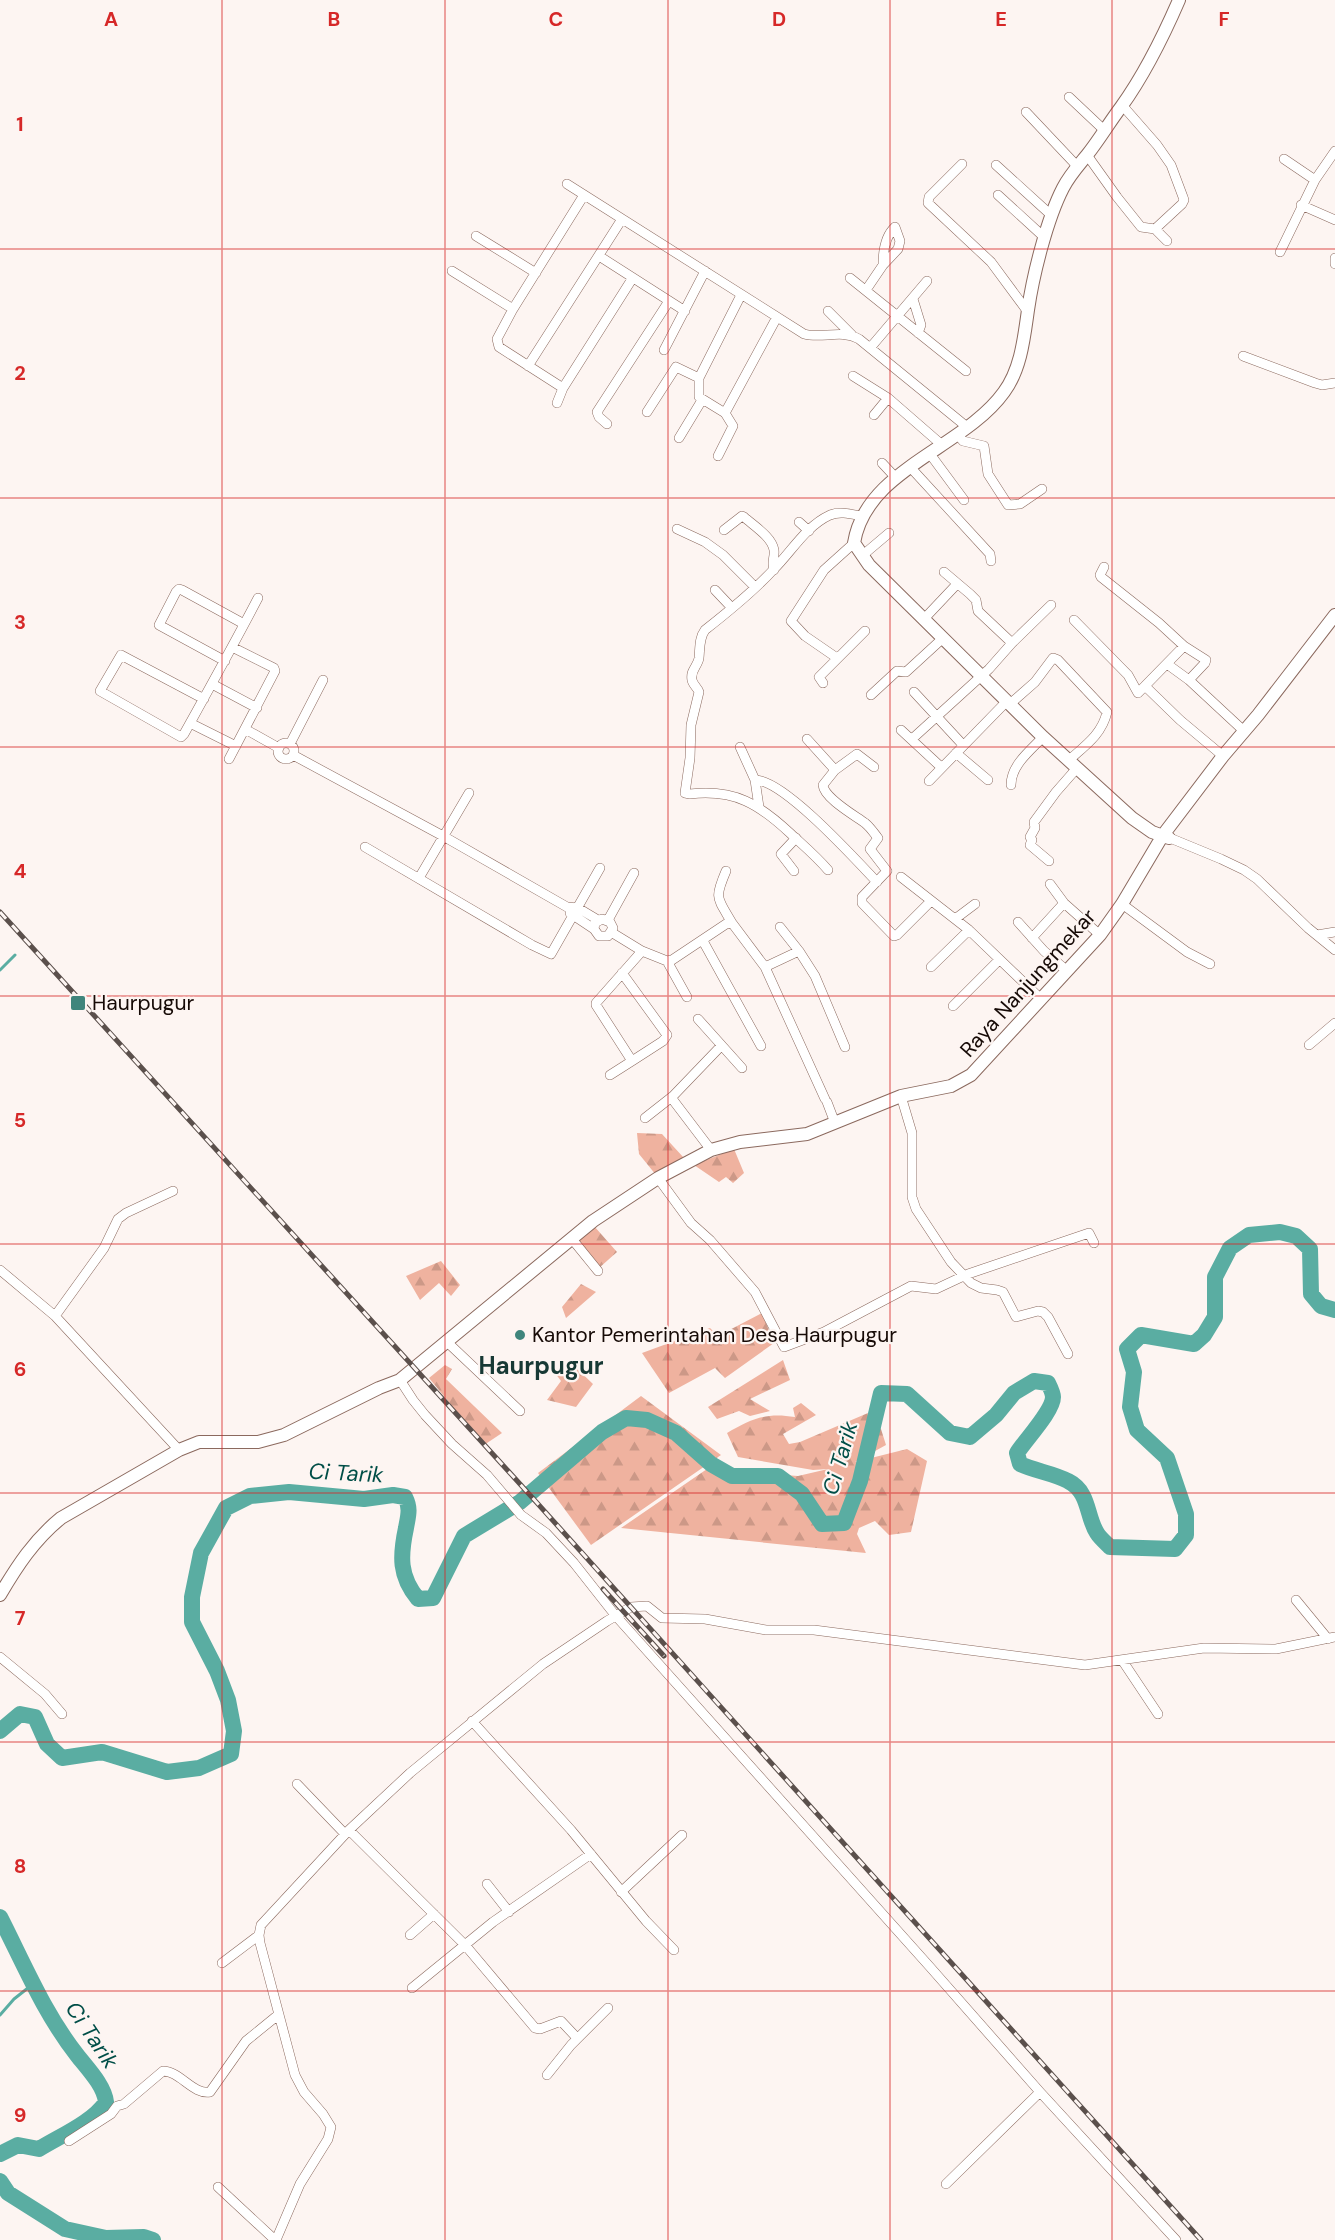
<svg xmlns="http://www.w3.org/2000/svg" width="1335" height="2240" font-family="'DM Sans',sans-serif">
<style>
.forest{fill:url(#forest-firs)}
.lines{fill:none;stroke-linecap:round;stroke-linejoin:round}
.stream{stroke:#5aada2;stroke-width:3}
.river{stroke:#5aada2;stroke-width:16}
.street-casing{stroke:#8b695e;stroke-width:10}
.secondary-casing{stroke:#8b695e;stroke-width:14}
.street{stroke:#fff;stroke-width:9}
.secondary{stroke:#fff;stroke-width:12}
.rail-casing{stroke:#5b504c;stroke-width:5}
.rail{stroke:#fdf5f2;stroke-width:3;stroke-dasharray:9;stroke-linecap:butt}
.grid{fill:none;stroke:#d62828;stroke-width:1.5;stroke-opacity:0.55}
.poi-dot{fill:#3f857c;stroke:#fdf5f2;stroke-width:2}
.labels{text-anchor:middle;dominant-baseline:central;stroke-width:4.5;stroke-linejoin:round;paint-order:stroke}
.street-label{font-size:21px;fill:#160a06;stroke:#fdf5f2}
.poi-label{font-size:21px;fill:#160a06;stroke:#fdf5f2;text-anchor:start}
.water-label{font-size:22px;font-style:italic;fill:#004e47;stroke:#fdf5f2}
.quarter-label{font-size:24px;font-weight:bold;fill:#173935;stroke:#fdf5f2}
.grid-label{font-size:20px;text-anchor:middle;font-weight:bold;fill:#d62828;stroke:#fdf5f2;stroke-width:4.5;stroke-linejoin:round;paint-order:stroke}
</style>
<defs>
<pattern id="forest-firs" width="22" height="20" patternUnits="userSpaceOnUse" patternTransform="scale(1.5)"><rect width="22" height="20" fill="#efb29f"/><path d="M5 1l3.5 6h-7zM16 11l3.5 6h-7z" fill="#cc9887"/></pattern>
</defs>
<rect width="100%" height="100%" fill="#fdf5f2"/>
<path class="forest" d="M 637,1133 L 662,1134 L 684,1158 L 656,1175 L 639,1154 Z
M 734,1149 L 744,1173 L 733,1183 L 726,1177 L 719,1182 L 694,1165 Z
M 594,1226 L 617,1252 L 599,1268 L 577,1241 Z
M 441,1261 L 460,1285 L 451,1296 L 439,1283 L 420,1300 L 406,1276 Z
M 581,1284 L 596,1292 L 566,1318 L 562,1307 Z
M 762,1313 L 774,1343 L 725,1378 L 715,1368 L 669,1393 L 642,1353 L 710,1328 L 718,1336 Z
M 783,1360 L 790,1380 L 750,1399 L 770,1411 L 750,1416 L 739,1411 L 717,1419 L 708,1407 Z
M 569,1361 L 593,1384 L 576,1407 L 547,1400 L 561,1381 L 555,1373 Z
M 445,1365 L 452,1369 L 446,1379 L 502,1433 L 484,1445 L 429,1378 Z
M 641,1396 L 721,1455 L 591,1545 L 538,1473 Z
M 801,1403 L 816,1415 L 783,1434 L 789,1444 L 800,1442 L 875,1410 L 886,1445 L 855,1462 L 907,1449 L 927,1461 L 911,1532 L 889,1535 L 875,1521 L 859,1528 L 857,1534 L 866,1553 L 621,1528 L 707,1469 L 798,1476 L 828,1469 L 813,1470 L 738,1457 L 727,1433 C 751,1419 766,1412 795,1417 L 793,1408 Z"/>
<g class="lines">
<path class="stream" d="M 0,970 L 15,955
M 0,2015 L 14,1999 L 33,1984"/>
<path class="river" d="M 0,1731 L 20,1714 L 35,1717 L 47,1744 L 62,1758 L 102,1752 L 167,1772 L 199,1768 L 231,1754 L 234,1731 L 228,1700 L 217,1671 L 192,1622 L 192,1597 L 201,1553 L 226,1508 L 250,1496 L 289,1492 L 364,1499 L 393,1495 L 405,1497 C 411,1509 408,1516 406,1528 C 400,1556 399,1576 418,1599 L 433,1598 L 464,1536 L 520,1502 L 602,1432 L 626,1418 L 647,1420 L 676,1433 L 711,1464 L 732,1476 L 778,1476 L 802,1494 L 822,1524 L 844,1523 L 860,1481 L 881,1393 L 907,1394 L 950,1433 L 970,1437 L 996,1415 L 1014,1393 L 1034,1381 L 1048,1383 C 1050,1387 1053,1393 1053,1397 C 1053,1411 1026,1439 1017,1453 L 1020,1464 C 1035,1471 1053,1473 1068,1481 C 1090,1492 1086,1516 1097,1533 C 1100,1538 1106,1543 1110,1547 L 1175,1549 L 1186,1535 L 1186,1514 L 1167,1458 L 1137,1430 L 1130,1407 L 1134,1372 L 1127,1349 L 1141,1335 L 1194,1344 L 1204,1335 L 1215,1317 L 1215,1277 L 1230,1248 L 1249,1235 L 1280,1232 L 1296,1236 L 1310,1249 L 1311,1294 L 1321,1306 L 1335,1310
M 0,1917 C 24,1964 44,2013 77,2055 C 87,2068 104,2085 106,2102 C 93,2122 60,2136 39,2149 L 18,2145 L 0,2154
M 0,2181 L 8,2193 L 65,2229 L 106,2238 L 144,2237 L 153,2240"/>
<defs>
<path id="street" d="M 1069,97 L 1104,130
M 1026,112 L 1077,166
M 1087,155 L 1117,197 L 1141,227 L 1155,229 L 1182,204 L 1184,200 L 1183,197 L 1171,165 L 1157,145 L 1122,105
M 1284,159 L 1315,180
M 962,164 L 929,197 L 928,203 L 991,262 L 1028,312
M 996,165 L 1051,215
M 567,184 L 804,334 C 822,339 841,329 859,339 L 967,427
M 998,195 L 1045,238
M 1301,205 L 1335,220
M 1155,229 L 1167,241
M 476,236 L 536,273
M 1280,252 L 1315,180 L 1335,151
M 599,256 L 685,311
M 1335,258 L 1335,264
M 452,271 L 513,309
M 850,278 L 966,371
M 866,290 L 883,265 L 898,249 L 900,241 L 895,227 C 885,236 883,252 883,265
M 913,299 L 921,325 L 918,333
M 828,311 L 852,335
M 870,348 L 927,281
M 664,350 L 705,271
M 1243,356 L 1315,383 L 1322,385 L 1335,383
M 528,366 L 622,219
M 853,376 L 888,398 L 942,445
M 699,378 L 741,295
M 563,388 L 499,347 L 497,339 L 513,309 L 584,195
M 557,403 L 563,388 L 632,279
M 647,412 L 676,367 L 699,378 L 699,397 L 725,413
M 874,415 L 888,398
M 607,424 L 599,417 L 597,412 L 669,301
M 958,435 L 963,441 L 984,446 L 988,474 L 1008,505 L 1020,504 L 1042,489
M 679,438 L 702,400
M 930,454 L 964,500
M 718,456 L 733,426 L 725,413 L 777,317
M 882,463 L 896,478
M 911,468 L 990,554 L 991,561
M 799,522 L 809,531
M 677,529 L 705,542 L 723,555 L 755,587
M 724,530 L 742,516 L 744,517 C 754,526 772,537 774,550 C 775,558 771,562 774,570
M 863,555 L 889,533
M 1104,567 L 1100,575 L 1101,577 L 1159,623 L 1184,646 L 1206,660 L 1205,663 L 1189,680
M 944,572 L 970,594 L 976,600 L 978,611 L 1012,643
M 715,590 L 732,608
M 923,620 L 957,584
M 1074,620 L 1128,675 L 1138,693 L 1184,646
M 837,658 L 805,636 L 791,621 L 824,570 L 854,543
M 225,661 L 159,625 L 176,592 L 179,589 L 182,590 L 244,624
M 1167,664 L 1189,680 L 1245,732
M 823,683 L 819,677 L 865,631
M 212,684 L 257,708
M 1146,687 L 1180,720 L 1223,756
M 914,692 L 963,745
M 871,695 L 897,671 L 906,672 L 942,639
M 204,699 L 121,655 L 100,691 L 181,737 L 184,734 C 209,689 234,644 258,598
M 1010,704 L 1035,682 L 1053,658 L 1058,660 L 1107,712 C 1102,734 1086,745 1069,760
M 190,723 L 236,746
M 245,729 L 279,748
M 901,730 L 941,767
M 807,739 L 835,770
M 912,739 L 989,669 L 1012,643 L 1051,605
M278 751a8 8 0 1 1 16 0a8 8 0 1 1-16 0Z
M 290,744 L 323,680
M 740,747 L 755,780 L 759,807
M 956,753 L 988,780
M 293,755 L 443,836 L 567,907 L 578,908 L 598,920
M 229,759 L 275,671 L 274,668 L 232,647
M 874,767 L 857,754 L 835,770 L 823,785 C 824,798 854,815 865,823 C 870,827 874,833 878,838 L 870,849 L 887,871 L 862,897 L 862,903 L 894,936 L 897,935 L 931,901
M 755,780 C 783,779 856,860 877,882
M 929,781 L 1007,701
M 1011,785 C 1011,765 1030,751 1043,737
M 1170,838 L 1221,859 L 1244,870 L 1257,879 L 1308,928 L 1335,950
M 365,847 L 532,945 L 551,954 L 600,868
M 1049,861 L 1030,845 L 1032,840 L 1030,837 L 1035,828 L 1034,822 L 1056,792 L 1077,768
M 828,870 C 817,857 804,846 791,834 C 759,804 735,789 690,794 L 685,793 L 690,758 L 691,725 L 699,692 C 698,688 693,685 692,680 C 690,670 698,666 699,658 C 700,648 699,638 705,630 C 728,612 754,591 774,569 C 792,551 806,526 830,515 C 840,511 851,514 861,516
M 726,871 C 714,899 717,897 732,923
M 794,871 L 781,854 L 796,838
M 901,877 L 969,930 L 1041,999
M 419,878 L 469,793
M 1050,884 L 1064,903 L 1100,935
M 1122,904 L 1187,952 L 1210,964
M 570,913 L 594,929 L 599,936 L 608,936 L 613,928 L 610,922 L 602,919 L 595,923 L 594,929
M 955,919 L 975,904
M 608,920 L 634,873
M 1018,922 L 1044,951 L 1066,970
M 611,932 L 642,951
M 1317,935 L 1335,932
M 1032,938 L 1064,903
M 703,941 L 761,1046
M 799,951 L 815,976 L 845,1047
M 667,961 L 687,997
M 765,967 L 799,951 L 780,927
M 931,967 L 969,930
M 622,973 L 667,1035 L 663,1041 L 632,1061 L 596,1005 L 596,1003 L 642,951 L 667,961 L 672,960 L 726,924 L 732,923 L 765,967 L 825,1099
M 953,1006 L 999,960
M 698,1019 L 742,1068
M 1309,1045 L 1335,1023
M 610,1075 L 632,1061
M 901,1096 L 912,1133 L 912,1197 L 916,1209 L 951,1262 L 971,1283 L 981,1288 L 997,1290 L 1003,1292 L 1016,1317 L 1038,1311 L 1043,1312 L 1048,1317 L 1068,1354
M 827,1102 L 835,1123
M 645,1118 L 673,1096
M 711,1150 L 673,1100 L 673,1096 L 721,1046
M 658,1178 L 691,1223 L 710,1240 L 755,1292 L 784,1347 L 824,1332 L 911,1286 L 936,1289 L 968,1274 L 1089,1233 L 1094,1243
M 572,1239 L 598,1271
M 0,1270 L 55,1316 L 179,1450
M 55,1316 L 104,1248 L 118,1219 L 126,1213 L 173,1191
M 446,1341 L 520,1411
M 400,1380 L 413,1400 L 425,1415 L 452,1444 L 487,1475 L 521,1515 L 546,1533 L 574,1563 L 615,1615 L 930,1967 L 1040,2092 L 1176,2240
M 1296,1600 L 1328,1639
M 0,1657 L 45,1694 L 62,1714
M 1122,1660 L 1158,1714
M 472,1721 L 571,1830 L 646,1921 L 674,1950
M 297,1784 L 345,1834
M 349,1830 L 465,1945 L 535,2028 L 540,2029 L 561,2021 L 577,2038
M 487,1884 L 509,1912
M 621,1892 L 682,1835
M 410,1935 L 434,1914
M 222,1963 L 259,1935
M 412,1988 L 493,1922 L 591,1854
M 547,2075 L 571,2045 L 608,2008
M 69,2141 L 111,2114 L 117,2106 L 124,2104 L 163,2071 C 180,2071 193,2095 210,2092 L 246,2041 L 278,2015
M 946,2184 L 1040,2092
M 218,2187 L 275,2240
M 276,2240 L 300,2184 L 328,2139 L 331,2127 L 323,2114 L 304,2092 L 295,2075 L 260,1943 L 259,1935 L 261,1925 L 349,1830 L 410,1773 L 543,1664 L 607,1621 L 631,1607 L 647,1606 L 662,1618 L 705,1619 L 766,1630 L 814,1630 L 1085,1665 L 1204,1648 L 1276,1649 L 1335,1637"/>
<path id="secondary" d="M 1169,838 L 1152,832 L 1132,818 L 1043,737 L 869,565 L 854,543 C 866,469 964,448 1004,392 C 1021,369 1024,338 1028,310 C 1033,275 1047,219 1063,188 C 1069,176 1078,166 1087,155 C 1099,140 1109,123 1121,107 C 1144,75 1163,37 1179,0
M 0,1595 C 17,1566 34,1540 61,1518 L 179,1450 L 199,1442 L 258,1442 L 284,1435 L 379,1388 L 400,1380 L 593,1221 L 658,1178 L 711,1150 L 740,1142 L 807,1134 L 901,1096 L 951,1086 L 971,1075 L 1100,935 L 1122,904 L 1163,835 L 1223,756 L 1258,715 L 1335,615"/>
</defs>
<use href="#street" class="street-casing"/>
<use href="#secondary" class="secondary-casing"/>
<use href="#street" class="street"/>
<use href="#secondary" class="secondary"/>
<defs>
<path id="rail" d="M 0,912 L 520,1484 L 1201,2240
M 603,1589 L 664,1656"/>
</defs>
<use href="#rail" class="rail-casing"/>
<use href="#rail" class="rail"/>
</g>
<path class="grid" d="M 222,0 L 222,2240M 445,0 L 445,2240M 668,0 L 668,2240M 890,0 L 890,2240M 1112,0 L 1112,2240M 0,249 L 1335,249M 0,498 L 1335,498M 0,747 L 1335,747M 0,996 L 1335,996M 0,1244 L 1335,1244M 0,1493 L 1335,1493M 0,1742 L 1335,1742M 0,1991 L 1335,1991"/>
<g class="poi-dot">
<rect x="70" y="995" width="16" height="16" rx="3"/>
<circle cx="520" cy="1335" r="6"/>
</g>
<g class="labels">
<g class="street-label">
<text transform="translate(1028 983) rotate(-48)">Raya Nanjungmekar</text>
</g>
<g class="poi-label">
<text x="92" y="1003">Haurpugur</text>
<text x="532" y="1335">Kantor Pemerintahan Desa Haurpugur</text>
</g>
<g class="water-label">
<text transform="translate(840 1458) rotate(-74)">Ci Tarik</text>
<text transform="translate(346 1473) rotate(3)">Ci Tarik</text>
<text transform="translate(92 2035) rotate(56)">Ci Tarik</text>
</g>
<g class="quarter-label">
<text x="541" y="1365">Haurpugur</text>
</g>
</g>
<g class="grid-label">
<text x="111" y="26">A</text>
<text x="334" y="26">B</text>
<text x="556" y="26">C</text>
<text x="779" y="26">D</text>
<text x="1001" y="26">E</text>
<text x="1224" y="26">F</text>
<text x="20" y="131">1</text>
<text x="20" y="380">2</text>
<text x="20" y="629">3</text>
<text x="20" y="878">4</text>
<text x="20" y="1127">5</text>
<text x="20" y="1376">6</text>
<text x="20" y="1625">7</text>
<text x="20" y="1873">8</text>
<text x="20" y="2122">9</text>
</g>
</svg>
